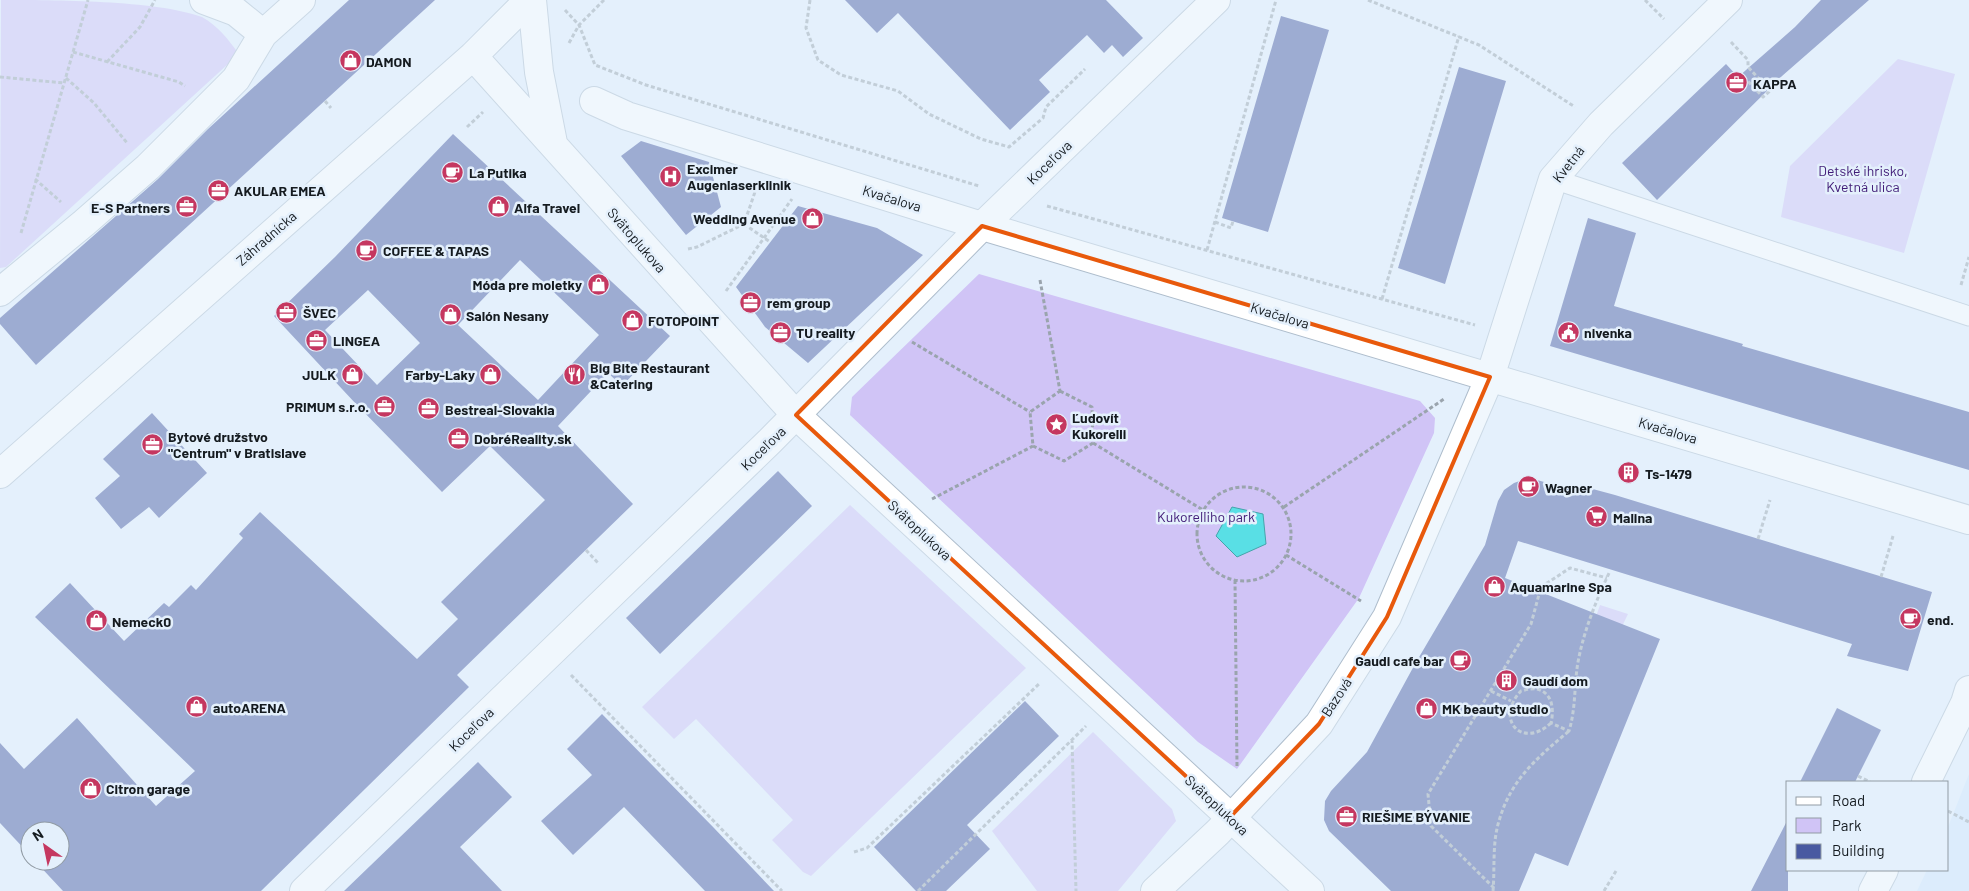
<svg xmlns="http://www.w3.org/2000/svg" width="1969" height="891" font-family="Barlow,sans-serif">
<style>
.built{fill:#d2e7fc}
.green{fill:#d0c4f6}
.water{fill:#59dfe5;stroke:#45a4aa}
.building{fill:#4859a1;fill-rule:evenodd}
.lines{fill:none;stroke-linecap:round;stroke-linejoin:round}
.service-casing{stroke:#aebdcc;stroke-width:21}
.minor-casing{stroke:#aebdcc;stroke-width:30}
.tertiary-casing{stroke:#aebdcc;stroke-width:30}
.path{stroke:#9aa4ad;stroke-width:3;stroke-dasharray:4 2.5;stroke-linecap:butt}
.service{stroke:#fff;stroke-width:19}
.minor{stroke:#fff;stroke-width:28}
.tertiary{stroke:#fff;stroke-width:28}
.marked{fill:none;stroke:#e8590c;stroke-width:4;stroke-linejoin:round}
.labels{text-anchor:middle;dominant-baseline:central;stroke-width:5;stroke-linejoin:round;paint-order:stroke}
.poi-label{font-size:14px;font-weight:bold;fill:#151b20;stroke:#e4f0fc;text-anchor:start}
.street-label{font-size:14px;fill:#151b20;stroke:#e4f0fc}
.park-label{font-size:14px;fill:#401b77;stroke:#e4f0fc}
</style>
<rect width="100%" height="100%" fill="#e4f0fc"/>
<path class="built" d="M 1969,774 L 1969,891 L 1917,891 L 1927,870 L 1948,870 L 1948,827 Z"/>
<path class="green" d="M 1,0 C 54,0 155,0 202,17 C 218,26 228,39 239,54 L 6,267 L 0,268 Z
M 1898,59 L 1955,74 L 1904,253 L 1781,217 L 1790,166 Z
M 979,274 L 1420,401 L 1435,418 L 1434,433 L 1359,598 L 1237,769 L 1198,742 L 850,415 L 852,397 Z
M 850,505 L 1026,668 L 811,876 L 803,872 L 772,840 L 793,820 L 696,719 L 674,739 L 642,707 Z
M 1600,605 L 1628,614 L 1600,672 L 1580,662 Z
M 1093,732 L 1172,809 L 1176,821 L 1118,891 L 1037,891 L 992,831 Z"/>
<path class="water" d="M 1232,507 L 1263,514 L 1266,544 L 1237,557 L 1216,536 Z"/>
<path class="building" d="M 349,0 L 435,0 L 36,365 L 0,324 L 0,318 L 158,179 L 208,129 Z
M 845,0 L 1106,0 L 1143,38 L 1123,57 L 1112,45 L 1104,53 L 1087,35 L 1039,80 L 1050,92 L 1010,130 L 898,13 L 877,33 Z
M 1821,0 L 1869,0 L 1782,76 L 1657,200 L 1622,163 L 1726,64 L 1738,77 L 1795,27 Z
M 1281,16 L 1329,30 L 1268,232 L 1222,218 Z
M 1459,67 L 1506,81 L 1445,284 L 1398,268 Z
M 453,134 L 670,336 L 622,386 L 608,373 L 558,426 L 633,504 L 457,675 L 469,687 L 261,891 L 63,891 L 35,861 L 60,861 L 60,831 L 30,831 L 30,855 L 0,823 L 0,743 L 24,769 L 77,718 L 156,806 L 195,771 L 35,617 L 70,583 L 124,641 L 164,603 L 169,607 L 191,585 L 196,590 L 243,538 L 239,534 L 260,512 L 417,659 L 458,619 L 441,602 L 545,500 L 490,446 L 442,492 L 356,404 L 274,316 L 335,257 ZM 520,260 L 599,335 L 538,400 L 458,325 ZM 368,290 L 420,343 L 377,385 L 325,330 Z
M 641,141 L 709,162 L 721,207 L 686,235 L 621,156 Z
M 798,206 L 877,228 L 923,255 L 808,363 L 765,327 L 736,287 Z
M 1588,218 L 1636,233 L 1614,306 L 1743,344 L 1742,346 L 1969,412 L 1969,470 L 1550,346 Z
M 152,413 L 207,473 L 159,518 L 149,507 L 121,529 L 95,498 L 120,476 L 103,459 Z
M 778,471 L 812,506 L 660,654 L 626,618 Z
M 1525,479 L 1537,480 L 1587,494 L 1589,488 L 1615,495 L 1932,592 L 1908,671 L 1847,656 L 1852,644 L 1518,541 L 1505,578 L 1660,639 L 1568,866 L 1535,853 L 1519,891 L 1391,891 L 1329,831 L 1324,820 L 1325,801 L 1331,791 L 1367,752 L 1415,664 L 1485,545 L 1498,501 L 1504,490 L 1514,483 Z
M 1025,701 L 1059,736 L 967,825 L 990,849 L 946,891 L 916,891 L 874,847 Z
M 1837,708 L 1881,730 L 1855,782 L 1800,782 Z
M 602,714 L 714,828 L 774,891 L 705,891 L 624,807 L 573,855 L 541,821 L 592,775 L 567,749 Z
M 478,762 L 512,797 L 460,847 L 502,891 L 344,891 Z
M 1788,819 L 1788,891 L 1751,891 Z"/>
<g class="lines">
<defs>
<path id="service" d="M 1553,179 L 1969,316"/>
<path id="minor" d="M 204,0 L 236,12 L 263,34
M 594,101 L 627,116 L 982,226 L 1969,520
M 0,292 L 84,223 L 148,167 L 236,79 L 263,34 L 301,0
M 1926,782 L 1965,703 L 1969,690
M 304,891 L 770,441 L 982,226 L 1216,0
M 1155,891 L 1218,832 L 1319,724 L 1387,617 L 1490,377 L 1553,179 L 1601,124 L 1728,0
M 1873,891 L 1884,870"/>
<path id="tertiary" d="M 532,0 L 539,72 L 553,143
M 473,56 L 796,415 L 1310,891
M 0,474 L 473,56 L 529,0"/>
</defs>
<use href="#service" class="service-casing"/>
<use href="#minor" class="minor-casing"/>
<use href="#tertiary" class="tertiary-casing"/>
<path class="path" d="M 810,0 L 806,28 L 818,60 L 841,75 L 898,91 L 929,114 L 981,139 L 1009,147 L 1043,118 L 1046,107 L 1085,69
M 1368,0 L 1479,45 L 1575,107
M 1645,0 L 1664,19
M 565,10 L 579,25 L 595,65 L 646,85 L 979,186
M 1731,42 L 1748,60 L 1748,67 L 1770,91 L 1763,97 L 1743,76 L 1740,79
M 569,43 L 579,25 L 604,0
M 73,52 L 179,82 L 185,86
M 107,62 L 140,27 L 155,0
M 0,77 L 64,83
M 66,78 L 94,103 L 128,144
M 325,101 L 331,108
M 467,127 L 483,112
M 35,179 L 61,202
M 1047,206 L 1475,325
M 1215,222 L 1231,228 L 1233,221
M 744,224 L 770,242
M 21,233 L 88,0
M 688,249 L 697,247 L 744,224 L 756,189
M 1207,250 L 1276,0
M 1040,280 L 1060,391
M 1961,285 L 1969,257
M 726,291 L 792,199
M 1382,299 L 1459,36
M 912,342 L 1030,412
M 1060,391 L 1092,407 L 1093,443 L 1064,461 L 1033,446 L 1030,412 Z
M 1093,443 L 1203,510
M1197 534a47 47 0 1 1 94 0a47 47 0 1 1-94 0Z
M 932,499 L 1033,446
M 1284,507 L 1444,399
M 1758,539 L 1770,500
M 586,550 L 599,564
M 1286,555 L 1361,601
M 1881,577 L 1893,536
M 1235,580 L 1237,766
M 571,675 L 782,891
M 1491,691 L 1511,701
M 1551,723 C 1522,750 1494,719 1521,691 C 1525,690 1532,688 1537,689 C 1553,693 1554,710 1551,723 L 1569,731 C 1576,708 1574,685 1578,662 C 1584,630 1596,601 1610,571
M 1072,739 L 1076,891
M 1858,776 L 1870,782
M 1948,811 L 1969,822
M 854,852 L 867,848 L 1040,683
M 1494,888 L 1431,826 L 1428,794 L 1531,624 L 1541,587 L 1570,568 L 1607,578
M 918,891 L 1086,726
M 1493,891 C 1495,868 1492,843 1499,821 C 1511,779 1537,758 1569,731
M 1604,891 L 1616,871"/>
<use href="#service" class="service"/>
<use href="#minor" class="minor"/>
<use href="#tertiary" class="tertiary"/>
</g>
<path d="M0 0H1969V891H0ZM 982,226 L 1490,377 L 1387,617 L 1319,724 L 1230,817 L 796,415 Z" fill="#e4f0fc" fill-opacity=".55" fill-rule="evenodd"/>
<path class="marked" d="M 982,226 L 1490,377 L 1387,617 L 1319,724 L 1230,817 L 796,415 Z"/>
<defs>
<symbol id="shop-disc" viewBox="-11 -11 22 22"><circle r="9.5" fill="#c53760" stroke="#e4f0fc"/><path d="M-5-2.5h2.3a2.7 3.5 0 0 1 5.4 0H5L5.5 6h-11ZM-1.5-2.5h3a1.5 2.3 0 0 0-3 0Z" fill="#fff"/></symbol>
<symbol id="office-disc" viewBox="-11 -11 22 22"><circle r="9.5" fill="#c53760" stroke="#e4f0fc"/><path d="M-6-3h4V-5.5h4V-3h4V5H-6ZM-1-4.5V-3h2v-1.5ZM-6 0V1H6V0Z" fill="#fff"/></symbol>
<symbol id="cafe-disc" viewBox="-11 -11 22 22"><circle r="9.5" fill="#c53760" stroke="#e4f0fc"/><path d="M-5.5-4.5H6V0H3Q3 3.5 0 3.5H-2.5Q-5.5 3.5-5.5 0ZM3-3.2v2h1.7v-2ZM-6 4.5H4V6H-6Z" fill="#fff"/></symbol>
<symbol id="hospital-disc" viewBox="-11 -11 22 22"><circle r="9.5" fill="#c53760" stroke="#e4f0fc"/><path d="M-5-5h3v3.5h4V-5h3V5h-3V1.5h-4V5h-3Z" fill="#fff"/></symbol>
<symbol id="civic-disc" viewBox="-11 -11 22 22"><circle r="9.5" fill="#c53760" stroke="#e4f0fc"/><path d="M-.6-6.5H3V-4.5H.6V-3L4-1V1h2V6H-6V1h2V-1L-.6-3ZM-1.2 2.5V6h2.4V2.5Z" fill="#fff"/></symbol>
<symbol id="restaurant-disc" viewBox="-11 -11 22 22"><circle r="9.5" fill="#c53760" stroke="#e4f0fc"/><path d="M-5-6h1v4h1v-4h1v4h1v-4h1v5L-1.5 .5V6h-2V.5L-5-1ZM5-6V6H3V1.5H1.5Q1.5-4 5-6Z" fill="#fff"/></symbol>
<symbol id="sight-disc" viewBox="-11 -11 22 22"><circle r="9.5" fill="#c53760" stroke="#e4f0fc"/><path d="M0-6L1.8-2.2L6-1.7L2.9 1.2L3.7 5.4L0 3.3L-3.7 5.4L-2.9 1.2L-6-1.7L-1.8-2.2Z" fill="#fff"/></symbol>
<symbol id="building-disc" viewBox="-11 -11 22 22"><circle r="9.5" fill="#c53760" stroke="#e4f0fc"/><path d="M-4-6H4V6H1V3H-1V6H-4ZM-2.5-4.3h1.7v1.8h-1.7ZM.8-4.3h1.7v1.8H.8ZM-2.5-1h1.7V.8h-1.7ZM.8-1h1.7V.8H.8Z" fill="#fff"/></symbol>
<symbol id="supermarket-disc" viewBox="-11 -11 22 22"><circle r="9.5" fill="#c53760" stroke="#e4f0fc"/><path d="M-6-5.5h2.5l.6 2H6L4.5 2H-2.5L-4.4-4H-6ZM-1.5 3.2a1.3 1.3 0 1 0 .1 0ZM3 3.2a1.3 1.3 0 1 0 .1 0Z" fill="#fff"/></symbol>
</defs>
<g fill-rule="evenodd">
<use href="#shop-disc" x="338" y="48" width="25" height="25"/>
<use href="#office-disc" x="1724" y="70" width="25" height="25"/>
<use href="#cafe-disc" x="440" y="160" width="25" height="25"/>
<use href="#hospital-disc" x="658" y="164" width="25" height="25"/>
<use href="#office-disc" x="206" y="178" width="25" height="25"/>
<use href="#office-disc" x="174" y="194" width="25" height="25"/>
<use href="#shop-disc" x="486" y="194" width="25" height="25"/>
<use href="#shop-disc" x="800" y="206" width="25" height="25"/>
<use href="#cafe-disc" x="354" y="238" width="25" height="25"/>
<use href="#shop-disc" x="586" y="272" width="25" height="25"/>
<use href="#office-disc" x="738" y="290" width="25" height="25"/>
<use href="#office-disc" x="274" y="300" width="25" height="25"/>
<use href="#shop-disc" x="438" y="302" width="25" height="25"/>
<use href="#shop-disc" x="620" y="308" width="25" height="25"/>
<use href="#office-disc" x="768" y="320" width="25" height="25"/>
<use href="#civic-disc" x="1556" y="320" width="25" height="25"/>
<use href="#office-disc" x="304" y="328" width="25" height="25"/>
<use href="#shop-disc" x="340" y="362" width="25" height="25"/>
<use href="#shop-disc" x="478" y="362" width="25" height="25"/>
<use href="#restaurant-disc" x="562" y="362" width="25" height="25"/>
<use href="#office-disc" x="372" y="394" width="25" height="25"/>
<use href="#office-disc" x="416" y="396" width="25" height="25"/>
<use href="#sight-disc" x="1044" y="412" width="25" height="25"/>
<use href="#office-disc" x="446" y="426" width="25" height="25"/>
<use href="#office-disc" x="140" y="432" width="25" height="25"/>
<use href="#building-disc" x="1616" y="460" width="25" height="25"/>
<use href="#cafe-disc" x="1516" y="474" width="25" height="25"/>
<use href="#supermarket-disc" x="1584" y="504" width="25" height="25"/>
<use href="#shop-disc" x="1482" y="574" width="25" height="25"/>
<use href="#cafe-disc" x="1898" y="606" width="25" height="25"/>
<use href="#shop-disc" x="84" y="608" width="25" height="25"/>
<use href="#cafe-disc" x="1448" y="648" width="25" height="25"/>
<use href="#building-disc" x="1494" y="668" width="25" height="25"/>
<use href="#shop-disc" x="184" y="694" width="25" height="25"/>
<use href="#shop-disc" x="1414" y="696" width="25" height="25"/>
<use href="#shop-disc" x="78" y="776" width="25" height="25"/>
<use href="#office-disc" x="1334" y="804" width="25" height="25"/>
</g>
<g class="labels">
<g class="poi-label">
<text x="366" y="61">DAMON</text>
<text x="1753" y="83">KAPPA</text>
<text x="687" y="168">Excimer<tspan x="687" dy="16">Augenlaserklinik</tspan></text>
<text x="469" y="172">La Putika</text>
<text x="234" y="190">AKULAR EMEA</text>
<text x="170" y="207" text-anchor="end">E-S Partners</text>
<text x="514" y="207">Alfa Travel</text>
<text x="796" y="218" text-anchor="end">Wedding Avenue</text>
<text x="383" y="250">COFFEE &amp; TAPAS</text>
<text x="582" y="284" text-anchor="end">Móda pre moletky</text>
<text x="767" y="302">rem group</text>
<text x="303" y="312">ŠVEC</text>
<text x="466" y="315">Salón Nesany</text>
<text x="648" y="320">FOTOPOINT</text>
<text x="796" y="332">TU reality</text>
<text x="1584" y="332">nivenka</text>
<text x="333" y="340">LINGEA</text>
<text x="590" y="367">Big Bite Restaurant<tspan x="590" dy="16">&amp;Catering</tspan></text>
<text x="336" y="374" text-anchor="end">JULK</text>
<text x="475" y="374" text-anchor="end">Farby-Laky</text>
<text x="369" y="406" text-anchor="end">PRIMUM s.r.o.</text>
<text x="445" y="409">Bestreal-Slovakia</text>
<text x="1072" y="417">Ľudovít<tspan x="1072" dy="16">Kukorelli</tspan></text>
<text x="168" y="436">Bytové družstvo<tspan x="168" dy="16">"Centrum" v Bratislave</tspan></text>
<text x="474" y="438">DobréReality.sk</text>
<text x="1645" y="473">Ts-1479</text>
<text x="1545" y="487">Wagner</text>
<text x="1613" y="517">Malina</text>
<text x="1510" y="586">Aquamarine Spa</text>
<text x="1927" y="619">end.</text>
<text x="112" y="621">Nemeck0</text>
<text x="1444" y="660" text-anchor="end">Gaudi cafe bar</text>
<text x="1523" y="680">Gaudí dom</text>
<text x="213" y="707">autoARENA</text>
<text x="1442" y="708">MK beauty studio</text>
<text x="106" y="788">Citron garage</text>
<text x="1362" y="816">RIEŠIME BÝVANIE</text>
</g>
<g class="street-label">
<text transform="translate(1049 162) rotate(-44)">Koceľova</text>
<text transform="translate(1568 164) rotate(-52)">Kvetná</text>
<text transform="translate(892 198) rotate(17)">Kvačalova</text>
<text transform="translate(266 238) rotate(-41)">Záhradnícka</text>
<text transform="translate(637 240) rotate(49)">Svätoplukova</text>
<text transform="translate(1280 315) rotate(17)">Kvačalova</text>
<text transform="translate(1668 430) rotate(17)">Kvačalova</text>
<text transform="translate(763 448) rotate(-44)">Koceľova</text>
<text transform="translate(920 530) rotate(43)">Svätoplukova</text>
<text transform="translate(1336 697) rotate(-57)">Bazová</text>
<text transform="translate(471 729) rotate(-44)">Koceľova</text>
<text transform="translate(1217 805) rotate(43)">Svätoplukova</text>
</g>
<g class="park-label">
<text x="1863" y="170">Detské ihrisko,<tspan x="1863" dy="16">Kvetná ulica</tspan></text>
<text x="1206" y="516">Kukorelliho park</text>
</g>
</g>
<rect x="1786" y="781" width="162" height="90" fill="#e4f0fc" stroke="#919ba4"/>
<rect x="1796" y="797" width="25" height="8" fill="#ffffff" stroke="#919ba4"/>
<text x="1832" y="806" font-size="15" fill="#151b20">Road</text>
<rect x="1796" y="818" width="25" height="15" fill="#d0c4f6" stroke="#919ba4"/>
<text x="1832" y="831" font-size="15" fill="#151b20">Park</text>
<rect x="1796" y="844" width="25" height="15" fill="#4859a1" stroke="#919ba4"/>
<text x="1832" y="856" font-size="15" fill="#151b20">Building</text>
<g transform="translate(45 846) rotate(327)"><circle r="24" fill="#e4f0fc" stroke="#919ba4"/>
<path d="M0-4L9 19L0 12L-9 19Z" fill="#c53760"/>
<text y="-8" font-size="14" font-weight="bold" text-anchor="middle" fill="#151b20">N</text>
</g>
</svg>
